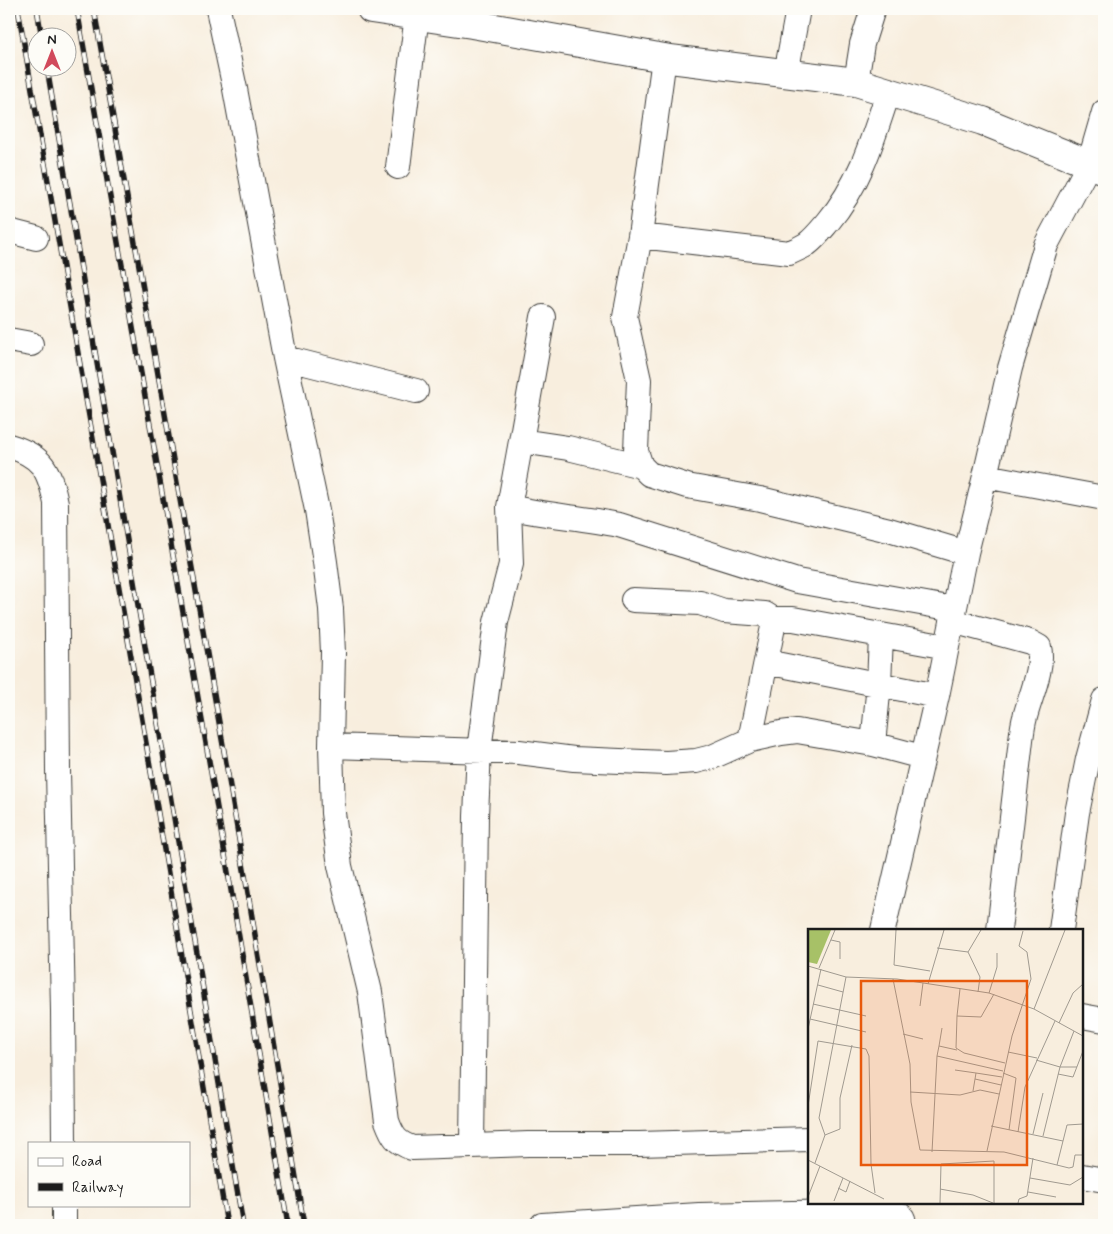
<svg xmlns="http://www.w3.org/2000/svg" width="1113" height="1234" font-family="Mynerve,sans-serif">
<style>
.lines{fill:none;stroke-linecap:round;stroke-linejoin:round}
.street-casing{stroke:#3d3c39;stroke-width:26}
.secondary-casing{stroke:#3d3c39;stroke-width:30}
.street{stroke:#fff;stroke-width:24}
.secondary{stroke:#fff;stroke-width:28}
.rail-casing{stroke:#1c1c1c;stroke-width:5.5}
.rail{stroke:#fdfcf7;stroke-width:4;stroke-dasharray:11;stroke-linecap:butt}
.inset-road{fill:none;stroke:#a09a90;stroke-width:1}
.view{fill:#e8590c;fill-opacity:0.15;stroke:#e8590c;stroke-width:2.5}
.inset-edge{fill:none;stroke:#1c1c1c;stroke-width:2.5}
</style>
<rect width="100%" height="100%" fill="#fdfcf7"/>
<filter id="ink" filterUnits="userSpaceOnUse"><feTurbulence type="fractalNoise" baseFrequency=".02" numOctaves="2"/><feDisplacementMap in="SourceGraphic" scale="10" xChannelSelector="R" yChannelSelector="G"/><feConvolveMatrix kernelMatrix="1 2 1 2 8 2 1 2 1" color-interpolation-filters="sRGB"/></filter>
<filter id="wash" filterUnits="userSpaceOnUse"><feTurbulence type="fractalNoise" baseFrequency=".0096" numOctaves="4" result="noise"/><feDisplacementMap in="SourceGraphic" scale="20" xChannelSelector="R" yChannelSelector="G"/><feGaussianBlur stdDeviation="1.12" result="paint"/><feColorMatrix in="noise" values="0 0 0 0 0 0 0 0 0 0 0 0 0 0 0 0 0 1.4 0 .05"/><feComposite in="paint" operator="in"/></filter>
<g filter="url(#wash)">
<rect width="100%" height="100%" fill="#f8eede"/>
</g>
<g filter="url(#ink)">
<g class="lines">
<defs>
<path id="street" d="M 218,9 L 235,89 L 285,358 L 317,510 L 325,562 L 331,609 L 333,653 L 331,746 L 333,813 L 340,866 L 370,992 L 387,1121 C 393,1137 396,1142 412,1148 L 528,1144 L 639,1144 L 809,1139
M 786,74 L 798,9
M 856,82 L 862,44 L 873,9
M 888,93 C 873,139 860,184 828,222 C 822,229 815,238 807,244 C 801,248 795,250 789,253 L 640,236 L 625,317 L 639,380 L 636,451 L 641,466 L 649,474 L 687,486 L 760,499 L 889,530 L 966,553
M 398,167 L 417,15
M 9,231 L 36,238
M 640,236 L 664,58
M 9,340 L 31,344
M 285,358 L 416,391
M 521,441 L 543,317
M 9,446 C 43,456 49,470 56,503 L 58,770 L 63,1011 L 64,1143
M 985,476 L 1104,498
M 509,507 L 521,441 L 568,448 L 641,466
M 633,600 L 700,603 L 724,611 L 765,614 L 773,619 L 773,627 L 750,740
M 773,619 L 793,619 L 947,647
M 952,621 L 1030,642 L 1039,647 C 1044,667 1030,697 1025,717 C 1023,724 1022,732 1021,740 L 999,930
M 766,662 L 937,696
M 873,744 L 879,684 L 881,636
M 331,746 L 519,752 L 574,759 L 666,763 L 696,761 L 712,757 L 750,740 L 781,733 L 797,731 L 873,744 L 922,757
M 883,930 L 937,696 L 966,553 L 985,476 L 1010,368 L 1046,245 L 1089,164 L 1104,112
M 1061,930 L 1077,813 L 1088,759 L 1104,700
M 1082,1016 L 1104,1020
M 472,1146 L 476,816 L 479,750 L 496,622 L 511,564 L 509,507 C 546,516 583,517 619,525 L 797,581 L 954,609
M 1082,1176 L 1104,1180
M 64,1205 L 64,1225
M 542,1225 L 699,1215 L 891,1211 C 900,1213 904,1216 904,1225"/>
<path id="secondary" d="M 371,9 L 472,24 L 670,59 L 856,82 L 983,121 L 1104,170"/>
</defs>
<use href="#street" class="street-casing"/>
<use href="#secondary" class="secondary-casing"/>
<use href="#street" class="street"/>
<use href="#secondary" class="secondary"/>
<defs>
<path id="rail" d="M 18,9 L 149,760 L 227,1225
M 37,9 L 42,38
M 77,9 L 207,749 L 288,1225
M 94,9 L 223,745 L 304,1225
M 47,68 L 243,1225"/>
</defs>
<use href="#rail" class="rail-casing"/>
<use href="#rail" class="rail"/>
</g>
</g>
<g transform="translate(808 929)">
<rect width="275" height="275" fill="#f8eede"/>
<path d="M 0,1 L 23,1 L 9,35 L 0,33 Z" fill="#a7c167"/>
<path class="inset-road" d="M 88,1 L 86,36 L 122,42M 23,11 L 32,13 L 32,30M 129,19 L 160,23 L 173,1M 160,23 L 172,48 L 170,63M 0,37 L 38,48 L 89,50 L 181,64 L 226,80 L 275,107M 11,39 L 27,1M 85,50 L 102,135 L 103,173 L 112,221 L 196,223 L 261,239 L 265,238 L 267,226 L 275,226M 120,55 L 136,1M 10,56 L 35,63M 181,64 L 189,38 L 189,24M 186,65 L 173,88 L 149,87 L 148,119 L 156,124 L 197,134M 5,75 L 58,87M 112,77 L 115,54M 226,80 L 257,1M 149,87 L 152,60M 2,90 L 58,103M 251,94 L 265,64 L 275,55M 0,100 L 13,40M 95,105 L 115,110M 131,117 L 134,99M 200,123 L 229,129M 129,127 L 131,117 L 149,121M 228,131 L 252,138 L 269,138M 147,141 L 168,144 L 165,162M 168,144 L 194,148M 195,144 L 208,149 L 201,201M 250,145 L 265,148 L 275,122M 167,150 L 193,156M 102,163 L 152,166 L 172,161 L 191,165M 0,177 L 10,112 L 58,120 L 61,127 L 63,235 L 67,264M 183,197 L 255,212 L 249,236M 210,203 L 217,158 L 247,92M 225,205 L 235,164M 17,206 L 32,200 L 32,169 L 44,116M 235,207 L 252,138 L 266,102M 255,212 L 259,196 L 275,195M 179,222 L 204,107 L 223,50 L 219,23 L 211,17 L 215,2M 124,223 L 129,127 L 195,142M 0,231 L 76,270M 7,234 L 17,206 L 11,189 L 38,48M 222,249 L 262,256 L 275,248M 30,259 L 38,263 L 42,252M 132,260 L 165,266 L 185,274M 220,263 L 248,268M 0,268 L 12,237M 26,272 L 35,249M 132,274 L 133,235 L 186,232 L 186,274M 210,274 L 211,270 L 219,267 L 225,229"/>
<path class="view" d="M 53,52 L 219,52 L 219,236 L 53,236 Z"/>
<rect width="275" height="275" class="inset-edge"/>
</g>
<rect width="1113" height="1234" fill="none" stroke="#fdfcf7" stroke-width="30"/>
<rect x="28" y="1142" width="162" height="65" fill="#fdfcf7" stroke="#a3a29f"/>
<rect x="38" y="1158" width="25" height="8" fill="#ffffff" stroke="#a3a29f"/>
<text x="72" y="1166" font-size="15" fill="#1c1c1c">Road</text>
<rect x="38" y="1183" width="25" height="8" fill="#1c1c1c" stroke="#a3a29f"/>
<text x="72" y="1192" font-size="15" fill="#1c1c1c">Railway</text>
<g transform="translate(52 52)"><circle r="24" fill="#fdfcf7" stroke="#a3a29f"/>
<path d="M0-4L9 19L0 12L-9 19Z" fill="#d1495b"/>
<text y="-8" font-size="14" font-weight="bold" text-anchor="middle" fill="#1c1c1c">N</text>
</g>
</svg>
